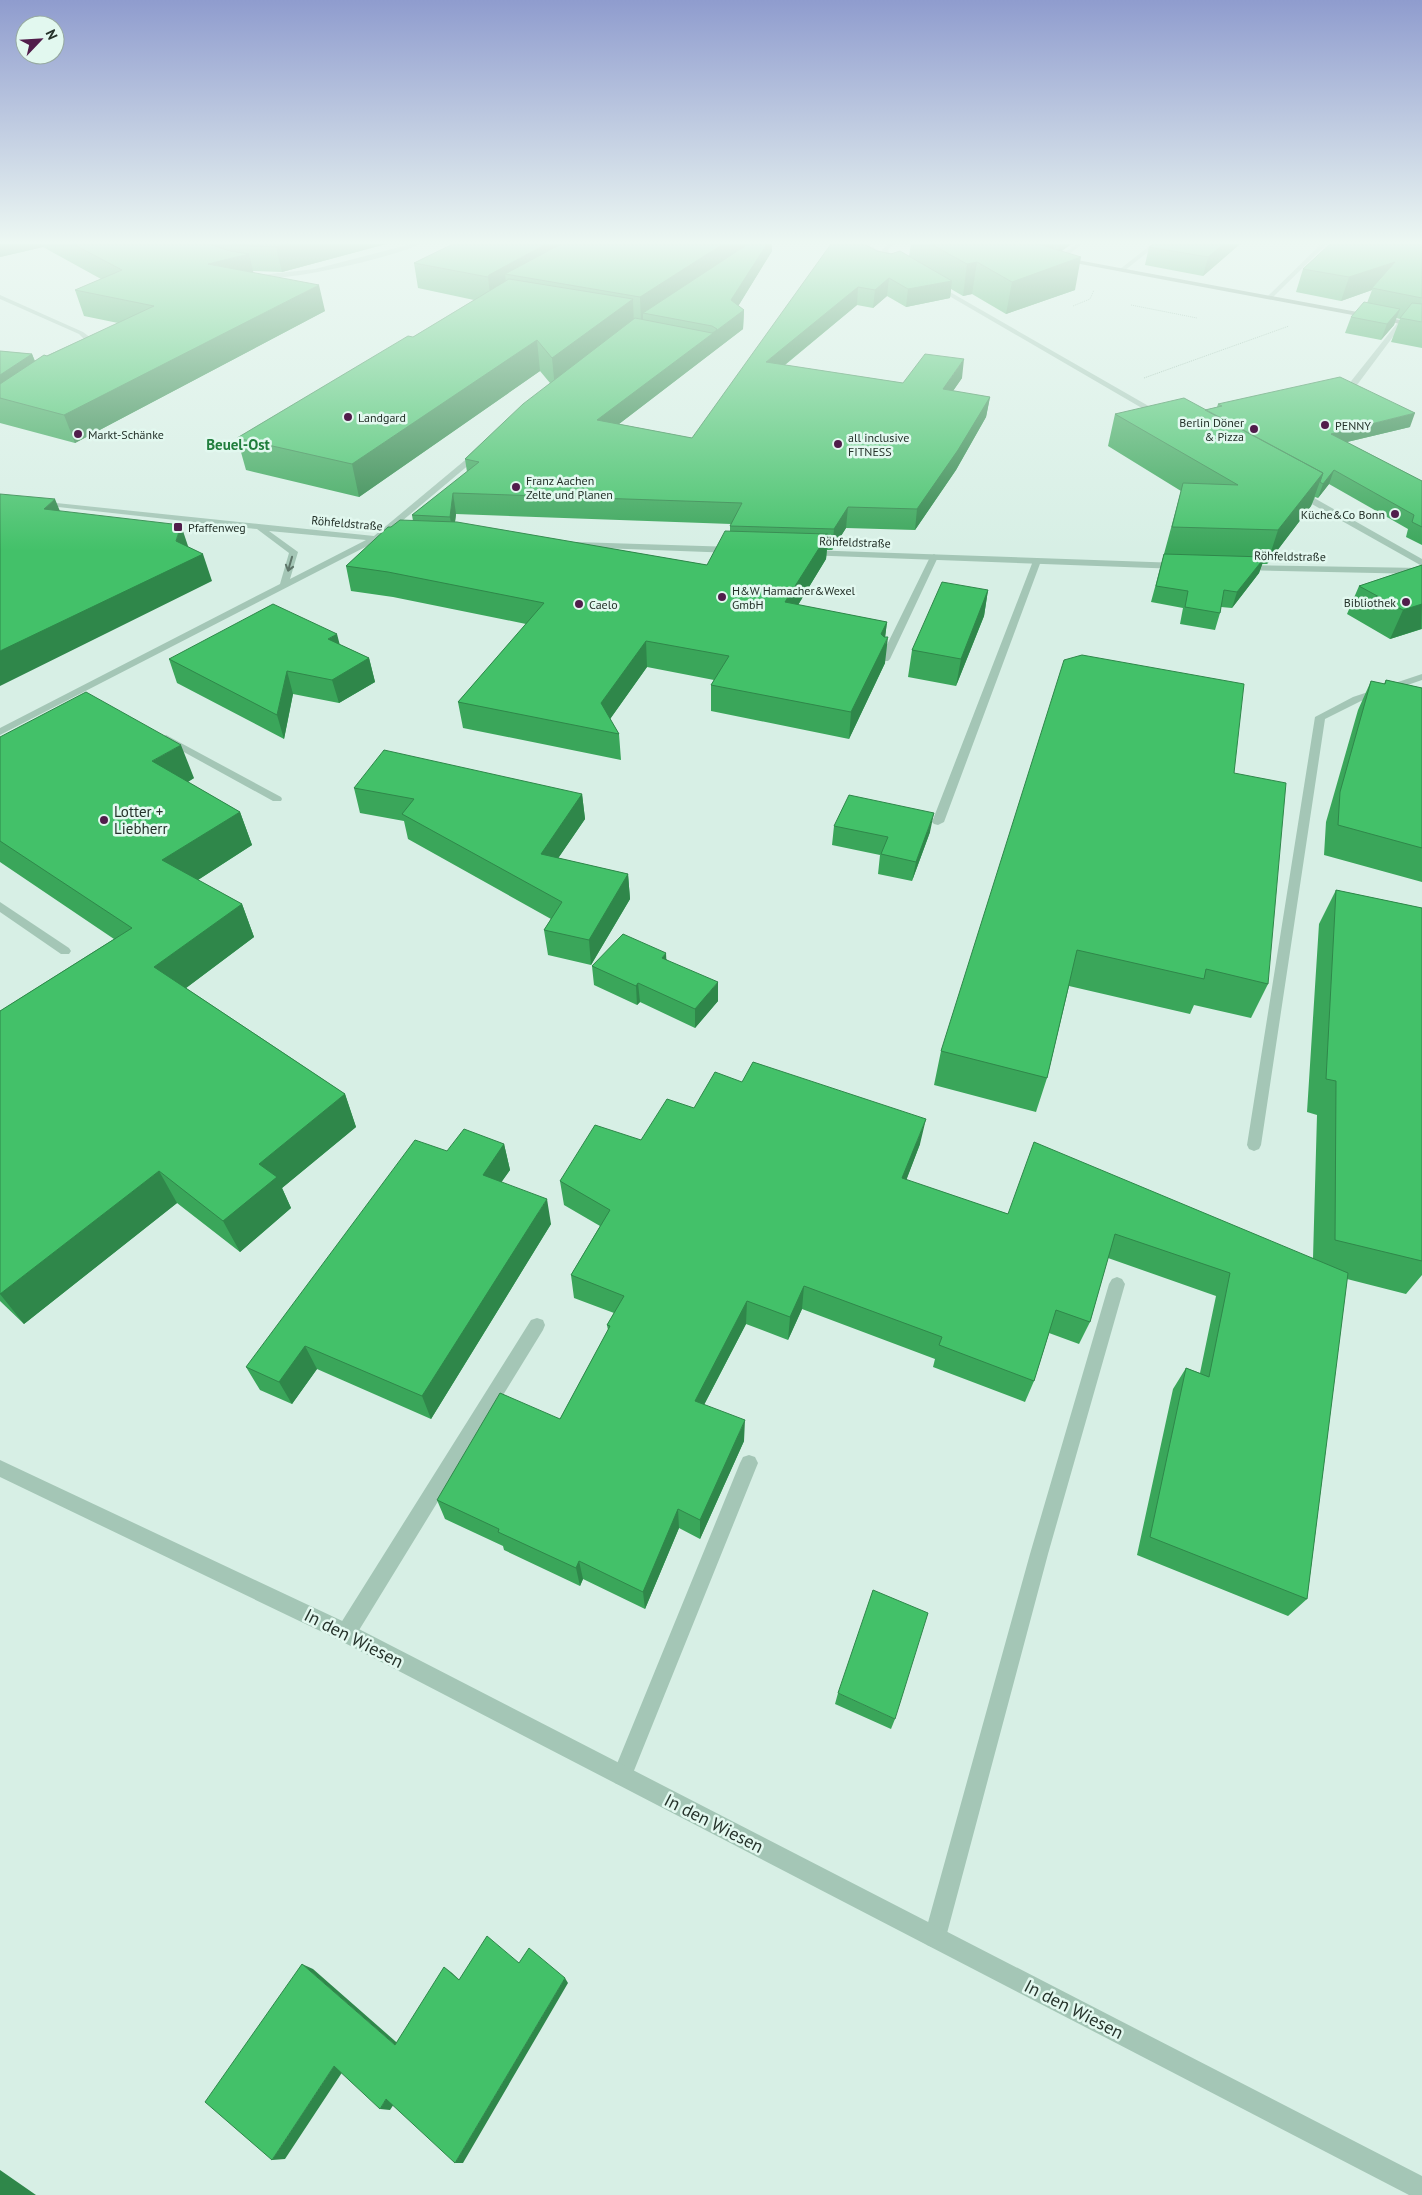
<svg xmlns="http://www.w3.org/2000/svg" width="1422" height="2195" font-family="'PT Sans',sans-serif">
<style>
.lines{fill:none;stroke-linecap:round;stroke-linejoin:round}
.path{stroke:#8eb2a0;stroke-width:1;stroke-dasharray:1 1;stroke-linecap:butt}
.service{fill:#a4c6b6;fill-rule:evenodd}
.minor{fill:#a4c6b6;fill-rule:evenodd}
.tertiary{fill:#a4c6b6;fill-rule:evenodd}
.secondary{fill:#759a85;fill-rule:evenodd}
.wall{fill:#3aa65a;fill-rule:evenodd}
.shaded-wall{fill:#2f874a}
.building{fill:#43c169;stroke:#2f874a}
.oneway{stroke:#5e7569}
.poi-dot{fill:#511d4b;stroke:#e2f8ef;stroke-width:2}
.labels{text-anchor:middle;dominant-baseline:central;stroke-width:5;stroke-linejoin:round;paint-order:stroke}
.far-poi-label{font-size:12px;fill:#25322a;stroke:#e2f8ef;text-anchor:start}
.far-street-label{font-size:12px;fill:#25322a;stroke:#e2f8ef}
.far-quarter-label{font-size:15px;font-weight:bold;fill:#217e3d;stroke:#e2f8ef}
.poi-label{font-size:15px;fill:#25322a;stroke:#e2f8ef;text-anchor:start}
.near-street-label{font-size:18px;fill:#25322a;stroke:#e2f8ef}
</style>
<rect width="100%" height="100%" fill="#d7efe5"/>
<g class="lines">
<path class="path" d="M 1131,305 L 1197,318
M 1073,306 L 1090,299 L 1094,290
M 1144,378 L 1289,326"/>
<path class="service" d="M 411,244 L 419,244 C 400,256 269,287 251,276 L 315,269 Z
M 1076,244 L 1082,244 L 1062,260 L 1058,260 L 1058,258 Z
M 1399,321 L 1404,322 L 1354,389 L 1348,389 L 1348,385 Z
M 934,554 L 938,557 L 890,659 L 888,661 L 882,661 L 880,659 L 930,557 Z
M 1037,558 L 1041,561 L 944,822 L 938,825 L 934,824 L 932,822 L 1033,561 Z
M 1422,674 L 1422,680 L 1361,701 L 1325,719 L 1261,1145 L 1259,1149 L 1254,1151 L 1249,1149 L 1247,1145 L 1315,717 L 1353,697 Z
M 166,735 L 281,797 L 282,799 L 281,801 L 273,801 L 162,740 L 161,738 Z
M 0,902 L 69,948 L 71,951 L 69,954 L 61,954 L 0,912 Z
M 1117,1277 L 1122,1279 L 1125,1284 L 1048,1554 L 946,1937 L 943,1945 L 935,1948 L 927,1945 L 924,1937 L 1030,1554 L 1109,1284 L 1112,1279 Z
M 537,1318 L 543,1320 L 545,1325 L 543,1330 L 353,1640 L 346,1642 L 339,1640 L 337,1633 L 339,1626 L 531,1320 Z
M 749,1455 L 755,1457 L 758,1463 L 629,1783 L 622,1786 L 615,1783 L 612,1776 L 740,1463 L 743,1457 Z"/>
<path class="minor" d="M 1152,244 L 1158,244 L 1124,271 L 1120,271 L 1120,269 Z
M 1321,244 L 1327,244 L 1272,298 L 1268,298 L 1268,296 Z
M 0,295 L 83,332 L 91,338 L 95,344 L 91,353 L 88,355 L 85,353 L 89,344 L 79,334 L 0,299 Z
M 476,451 L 483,453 L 383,537 L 395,538 L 395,542 L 377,541 L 0,735 L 0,728 L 280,584 L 289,553 L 257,529 L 40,505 L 37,505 L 37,501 L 374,536 ZM 269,531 L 366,540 L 290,579 L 298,552 Z
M 576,542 L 734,547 L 738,550 L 734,553 L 573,547 L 572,545 Z
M 808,550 L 1179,563 L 1183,566 L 1179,569 L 805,555 L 805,551 Z
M 1243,565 L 1422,568 L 1422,574 L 1240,570 L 1239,568 Z
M 0,1460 L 353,1626 L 1422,2176 L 1422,2195 L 1409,2195 L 339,1640 L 0,1477 Z"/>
<path class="tertiary" d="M 862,244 L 868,244 L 883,253 L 882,250 L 888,244 L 894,244 L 888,250 L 891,258 L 888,260 Z
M 932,284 L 936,284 L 1166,416 L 1159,418 L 932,286 Z
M 1294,490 L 1300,490 L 1422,559 L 1422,566 L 1294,494 Z"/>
<path class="secondary" d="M 1061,257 L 1422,324 L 1422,328 L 1059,260 Z"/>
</g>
<path class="wall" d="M 0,244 L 386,244 L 282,272 L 253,271 L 253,273 L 325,311 L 75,443 L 0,423 L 0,351 L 32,354 L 35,361 L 118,323 L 84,316 L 75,290 L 101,279 L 43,247 L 0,257 Z
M 911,244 L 1071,244 L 1061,251 L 1075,290 L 1006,314 L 972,294 L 963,296 L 951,289 L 950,298 L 906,307 L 887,296 L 873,308 L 857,305 L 785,365 L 903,383 L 962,378 L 953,391 L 990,397 L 986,417 L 956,470 L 915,530 L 846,528 L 832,550 L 827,550 L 826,559 L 798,605 L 887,622 L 885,637 L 885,663 L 849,739 L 711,711 L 711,685 L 714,680 L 647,667 L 610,719 L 619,734 L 621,760 L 463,728 L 458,702 L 526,624 L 393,597 L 351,591 L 346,566 L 391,527 L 413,521 L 412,515 L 467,472 L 465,459 L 550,383 L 540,371 L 359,497 L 246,470 L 237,438 L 413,337 L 474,300 L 418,288 L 414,263 L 772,251 L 738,306 L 744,310 L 743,329 L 619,424 L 692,438 L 877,251 L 909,256 ZM 456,514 L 731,524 L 730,526 L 730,531 L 707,565 L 455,522 Z
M 1153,244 L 1240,244 L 1203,276 L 1145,265 L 1149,247 Z
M 1422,244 L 1422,348 L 1391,342 L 1400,319 L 1396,318 L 1394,325 L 1381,340 L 1345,333 L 1351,317 L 1367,303 L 1372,290 L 1341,301 L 1296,292 L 1303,269 Z
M 1218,404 L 1410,427 L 1347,442 L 1422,481 L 1422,545 L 1406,537 L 1408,529 L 1329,484 L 1318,498 L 1315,497 L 1311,506 L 1267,564 L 1262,564 L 1259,573 L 1232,608 L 1221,607 L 1220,613 L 1215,630 L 1180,624 L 1183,608 L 1151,602 L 1181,491 L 1108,446 L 1115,414 L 1205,410 L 1217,407 Z
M 1422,565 L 1422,629 L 1390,639 L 1347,614 L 1359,586 Z
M 988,590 L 984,616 L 956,686 L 908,677 L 912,650 Z
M 339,644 L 369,658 L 375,682 L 339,703 L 293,694 L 284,739 L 177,683 L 169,659 Z
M 1386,680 L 1422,688 L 1422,882 L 1324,855 L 1326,822 L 1358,710 L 1371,681 L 1384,684 Z
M 0,737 L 194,778 L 188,782 L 240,812 L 252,845 L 198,880 L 242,904 L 254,937 L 186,988 L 345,1094 L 356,1127 L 282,1188 L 291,1208 L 240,1252 L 177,1203 L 24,1324 L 0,1301 L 0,1011 L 114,939 L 0,862 Z
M 1234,773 L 1268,984 L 1251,1018 L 1194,1005 L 1190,1014 L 1069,986 L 1047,1078 L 1036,1112 L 934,1085 L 941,1051 Z
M 354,788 L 582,794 L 585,819 L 558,858 L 628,874 L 630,899 L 591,965 L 548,955 L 544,930 L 551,919 L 408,839 L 404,821 L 360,813 Z
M 834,826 L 930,832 L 912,881 L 878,874 L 880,855 L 832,845 Z
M 1336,890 L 1422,908 L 1422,1275 L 1406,1294 L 1347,1279 L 1307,1599 L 1288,1616 L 1137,1555 L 1173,1389 L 1186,1368 L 1200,1373 L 1216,1296 L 1108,1258 L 1090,1322 L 1079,1344 L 1049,1333 L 1034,1381 L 1025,1402 L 933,1367 L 935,1359 L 802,1309 L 788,1340 L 746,1324 L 704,1405 L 744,1441 L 700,1539 L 679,1528 L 645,1609 L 583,1579 L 580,1586 L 504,1550 L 503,1546 L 445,1519 L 437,1500 L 560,1419 L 608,1330 L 607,1325 L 614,1313 L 574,1298 L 571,1275 L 600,1226 L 564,1205 L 560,1181 L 641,1140 L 694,1108 L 920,1144 L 906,1180 L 1008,1214 L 1313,1258 L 1317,1115 L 1307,1112 L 1319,924 Z
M 666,959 L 718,1001 L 695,1028 L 640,1002 L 637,1005 L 594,985 L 592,966 Z
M 504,1144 L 510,1170 L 501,1182 L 551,1224 L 431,1419 L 317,1369 L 292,1404 L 260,1390 L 246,1367 L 447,1151 Z
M 838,1693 L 895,1719 L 891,1729 L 835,1704 Z"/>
<path class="shaded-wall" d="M 0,244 L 42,244 L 43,247 L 0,257 Z
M 288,244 L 386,244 L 282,272 L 276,247 Z
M 546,244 L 592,244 L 505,274 L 507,292 L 491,303 L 488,277 L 489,275 Z
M 723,244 L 754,244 L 643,313 L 643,322 L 641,323 L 640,297 Z
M 767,244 L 772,244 L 772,251 L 731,318 L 731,300 Z
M 1036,244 L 1054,244 L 1051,259 L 1081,257 L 1075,290 L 1006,314 L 1012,282 Z
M 1059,244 L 1071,244 L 1058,254 Z
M 1224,244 L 1240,244 L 1203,276 L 1208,257 Z
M 249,254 L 255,279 L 208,264 Z
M 977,262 L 972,294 L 963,296 L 967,264 Z
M 1395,262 L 1372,288 L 1372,290 L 1341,301 L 1349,277 Z
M 889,278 L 887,296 L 873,308 L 875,290 Z
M 952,281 L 950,298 L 906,307 L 908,289 Z
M 319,285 L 325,311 L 75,443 L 64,415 Z
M 858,287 L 857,305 L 765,381 L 766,362 Z
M 633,299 L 634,328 L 555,389 L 552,358 Z
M 1400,309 L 1394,325 L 1381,340 L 1387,324 Z
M 744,310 L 743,329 L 598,440 L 597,420 Z
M 537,340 L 540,371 L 359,497 L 352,464 Z
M 32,354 L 42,381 L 0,398 L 0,375 Z
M 964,359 L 962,378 L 941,408 L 943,389 Z
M 990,397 L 986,417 L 956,470 L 915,530 L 917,509 Z
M 1415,413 L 1410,427 L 1326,447 L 1331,434 Z
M 1334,470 L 1329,484 L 1318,498 L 1323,484 Z
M 1323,473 L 1311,506 L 1267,564 L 1278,530 Z
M 453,493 L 456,514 L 453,537 L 450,517 Z
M 55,499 L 66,526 L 44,509 Z
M 848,507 L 846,528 L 832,550 L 834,529 Z
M 181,525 L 190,552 L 203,554 L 212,581 L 0,686 L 0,651 L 176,541 Z
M 828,534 L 826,559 L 784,628 L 785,602 Z
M 1265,557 L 1259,573 L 1232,608 L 1237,592 Z
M 988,590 L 984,616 L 956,686 L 961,659 Z
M 1422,604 L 1421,629 L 1390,639 L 1403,610 Z
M 887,622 L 884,646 L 888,637 L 885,663 L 849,739 L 851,712 L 881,634 Z
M 337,634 L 343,657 L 328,639 Z
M 646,641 L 647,667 L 603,729 L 601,703 Z
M 369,658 L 375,682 L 339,703 L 332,680 Z
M 287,671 L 293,694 L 284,739 L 277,715 Z
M 181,745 L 194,778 L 166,795 L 152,761 Z
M 582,794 L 585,819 L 544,879 L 541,854 Z
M 240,812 L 252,845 L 176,894 L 162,860 Z
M 934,813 L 930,832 L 912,881 L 916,862 Z
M 628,874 L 630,899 L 591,965 L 589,940 Z
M 242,904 L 254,937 L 170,1000 L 154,967 Z
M 666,953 L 667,972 L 662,958 Z
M 718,982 L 718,1001 L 695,1028 L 695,1009 Z
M 638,983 L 640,1002 L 637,1005 L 636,986 Z
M 345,1094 L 356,1127 L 282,1188 L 291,1208 L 240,1252 L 223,1221 L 259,1164 Z
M 926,1119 L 920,1144 L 898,1202 L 902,1178 Z
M 504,1144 L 510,1170 L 489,1200 L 483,1175 Z
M 159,1171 L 177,1203 L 24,1324 L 0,1294 Z
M 547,1199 L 551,1224 L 431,1419 L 422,1396 Z
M 804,1286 L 802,1309 L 788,1340 L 790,1317 Z
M 747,1301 L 746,1324 L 695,1422 L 695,1401 Z
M 305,1346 L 317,1369 L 292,1404 L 279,1382 Z
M 745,1420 L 744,1441 L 700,1539 L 700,1520 Z
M 678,1509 L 679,1528 L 645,1609 L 643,1592 Z
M 579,1561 L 583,1579 L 580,1586 L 576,1568 Z
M 302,1964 L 313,1969 L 403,2048 L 395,2045 Z
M 444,1967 L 451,1972 L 465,1985 L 459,1980 Z
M 565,1978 L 568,1983 L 463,2163 L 455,2163 Z
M 334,2066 L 345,2068 L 285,2159 L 272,2160 Z
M 386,2099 L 396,2101 L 390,2110 L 380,2109 Z
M 0,2170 L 36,2195 L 0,2195 Z"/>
<path class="building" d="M 73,244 L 209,244 L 230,251 L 249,254 L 208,264 L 319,285 L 64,415 L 0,398 L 0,384 L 44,355 L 47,356 L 154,306 L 75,290 L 122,270 Z
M 232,244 L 288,244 L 276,247 L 237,245 Z
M 453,244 L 546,244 L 489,275 L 488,277 L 414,263 Z
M 561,244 L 723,244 L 640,297 L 505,274 Z
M 748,244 L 767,244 L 731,300 L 744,310 L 597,420 L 692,438 L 831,244 L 864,244 L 877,251 L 891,254 L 900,251 L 952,281 L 908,289 L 889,278 L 875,290 L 858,287 L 766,362 L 903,383 L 925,354 L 964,359 L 943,389 L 990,397 L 958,450 L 917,509 L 848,507 L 834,529 L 730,526 L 742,503 L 453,493 L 450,517 L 412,515 L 479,462 L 465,459 L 523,404 L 635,318 L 712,333 L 716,331 L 717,329 L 712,326 L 643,313 Z
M 931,244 L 1038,244 L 1081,257 L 1012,282 L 977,262 L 967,264 Z
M 1153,244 L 1224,244 L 1208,257 L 1149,247 Z
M 1330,244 L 1422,244 L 1422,298 L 1372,288 L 1395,262 L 1349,277 L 1303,269 Z
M 509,279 L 633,299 L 552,358 L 537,340 L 352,464 L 237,438 L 408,336 L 413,337 Z
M 1364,302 L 1400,309 L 1387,324 L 1351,317 Z
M 1412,303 L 1422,304 L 1422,322 L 1400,318 Z
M 0,351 L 32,354 L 0,375 Z
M 1340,377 L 1415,413 L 1331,434 L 1422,481 L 1422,527 L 1412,522 L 1414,515 L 1334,470 L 1323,484 L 1320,482 L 1323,473 L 1205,410 L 1222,406 L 1218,404 Z
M 1184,398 L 1323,473 L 1278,530 L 1172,527 L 1183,483 L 1238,485 L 1115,414 Z
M 0,494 L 55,499 L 44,509 L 181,525 L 176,541 L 203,554 L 0,651 Z
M 400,520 L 457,522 L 707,565 L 725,531 L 828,534 L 785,602 L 887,622 L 881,634 L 884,637 L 888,637 L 851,712 L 711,685 L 729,656 L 646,641 L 601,703 L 619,734 L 458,702 L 544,603 L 388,572 L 346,566 L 388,527 L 391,527 Z
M 1164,554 L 1265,557 L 1237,592 L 1224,590 L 1220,613 L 1185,607 L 1188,591 L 1156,586 Z
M 1422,565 L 1422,604 L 1403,610 L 1359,586 Z
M 942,582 L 988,590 L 961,659 L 912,650 Z
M 273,604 L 337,634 L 328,639 L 369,658 L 332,680 L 287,671 L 277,715 L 169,659 Z
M 1082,655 L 1244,684 L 1234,773 L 1286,783 L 1268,984 L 1206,969 L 1204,979 L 1077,950 L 1047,1078 L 941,1051 L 1064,660 Z
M 1386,680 L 1422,688 L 1422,848 L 1338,825 L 1340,792 L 1371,681 L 1385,684 Z
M 86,692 L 181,745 L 152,761 L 240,812 L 162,860 L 242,904 L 154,967 L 345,1094 L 259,1164 L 277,1177 L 223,1221 L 159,1171 L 0,1294 L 0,1011 L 132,928 L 0,841 L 0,737 Z
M 384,750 L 582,794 L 541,854 L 628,874 L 589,940 L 544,930 L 562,902 L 402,814 L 414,799 L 354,788 Z
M 849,795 L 934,813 L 916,862 L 881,854 L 888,837 L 834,826 Z
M 1336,890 L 1422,908 L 1422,1261 L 1335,1240 L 1336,1081 L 1326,1079 Z
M 623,934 L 666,953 L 662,958 L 718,982 L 695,1009 L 638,983 L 636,986 L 592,966 Z
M 753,1062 L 926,1119 L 902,1178 L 1008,1214 L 1034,1142 L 1348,1273 L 1307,1599 L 1150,1537 L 1186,1368 L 1209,1377 L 1230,1273 L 1115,1234 L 1090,1322 L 1056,1310 L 1034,1381 L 939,1345 L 942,1337 L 804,1286 L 790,1317 L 747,1301 L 695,1401 L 745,1420 L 700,1520 L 678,1509 L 643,1592 L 579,1561 L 576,1568 L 498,1532 L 499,1529 L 437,1500 L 500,1393 L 560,1419 L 610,1326 L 607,1325 L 624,1296 L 571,1275 L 610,1210 L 560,1181 L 595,1125 L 641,1140 L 667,1099 L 694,1108 L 715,1072 L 742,1082 Z
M 464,1129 L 504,1144 L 483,1175 L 547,1199 L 422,1396 L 305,1346 L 279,1382 L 246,1367 L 415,1140 L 447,1151 Z
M 873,1590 L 928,1613 L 895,1719 L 838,1693 Z
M 487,1936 L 519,1963 L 529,1948 L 565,1978 L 455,2163 L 386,2099 L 380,2109 L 334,2066 L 272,2160 L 205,2102 L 302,1964 L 395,2045 L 444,1967 L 459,1980 Z"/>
<defs><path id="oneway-shaft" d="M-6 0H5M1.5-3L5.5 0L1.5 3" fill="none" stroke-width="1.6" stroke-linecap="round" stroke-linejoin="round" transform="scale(1.25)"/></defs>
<use class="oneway" href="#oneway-shaft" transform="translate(290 564) rotate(106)"/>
<linearGradient id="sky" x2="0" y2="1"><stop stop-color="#8f9cce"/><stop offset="0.44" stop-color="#edf8f3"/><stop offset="1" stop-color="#edf8f3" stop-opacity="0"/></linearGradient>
<rect width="1422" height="551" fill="url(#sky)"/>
<g class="poi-dot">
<circle cx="348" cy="417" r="5"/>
<circle cx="1325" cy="425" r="5"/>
<circle cx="1254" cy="429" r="5"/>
<circle cx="78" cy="434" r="5"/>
<circle cx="838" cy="444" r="5"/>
<circle cx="516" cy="487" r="5"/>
<circle cx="1395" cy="514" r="5"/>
<rect x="173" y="522" width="10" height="10" rx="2.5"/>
<circle cx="722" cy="597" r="5"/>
<circle cx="1406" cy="602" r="5"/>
<circle cx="579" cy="604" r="5"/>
<circle cx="104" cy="820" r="5"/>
</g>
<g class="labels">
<g class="far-poi-label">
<text x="358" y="417">Landgard</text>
<text x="1244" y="422" text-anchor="end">Berlin Döner<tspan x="1244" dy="14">&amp; Pizza</tspan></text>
<text x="1335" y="425">PENNY</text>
<text x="88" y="434">Markt-Schänke</text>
<text x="848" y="437">all inclusive<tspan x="848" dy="14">FITNESS</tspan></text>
<text x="526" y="480">Franz Aachen<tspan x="526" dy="14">Zelte und Planen</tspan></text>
<text x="1385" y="514" text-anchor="end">Küche&amp;Co Bonn</text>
<text x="188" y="527">Pfaffenweg</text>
<text x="732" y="590">H&amp;W Hamacher&amp;Wexel<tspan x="732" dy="14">GmbH</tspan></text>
<text x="1396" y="602" text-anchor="end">Bibliothek</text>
<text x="589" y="604">Caelo</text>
</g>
<g class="far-street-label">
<text transform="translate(347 523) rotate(5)">Röhfeldstraße</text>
<text transform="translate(855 542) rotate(2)">Röhfeldstraße</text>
<text transform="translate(1290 556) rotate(1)">Röhfeldstraße</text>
</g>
<g class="far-quarter-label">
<text x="238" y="444">Beuel-Ost</text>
</g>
<g class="poi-label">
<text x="114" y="811">Lotter +<tspan x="114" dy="17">Liebherr</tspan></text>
</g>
<g class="near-street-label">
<text transform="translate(354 1638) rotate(27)">In den Wiesen</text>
<text transform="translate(714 1823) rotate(27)">In den Wiesen</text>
<text transform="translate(1074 2009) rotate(27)">In den Wiesen</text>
</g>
</g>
<g transform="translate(40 40) rotate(65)"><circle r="24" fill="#e2f8ef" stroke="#96a9a0"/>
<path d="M0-4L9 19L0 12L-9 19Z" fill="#511d4b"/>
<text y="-8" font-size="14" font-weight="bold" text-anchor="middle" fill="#25322a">N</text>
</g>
</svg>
